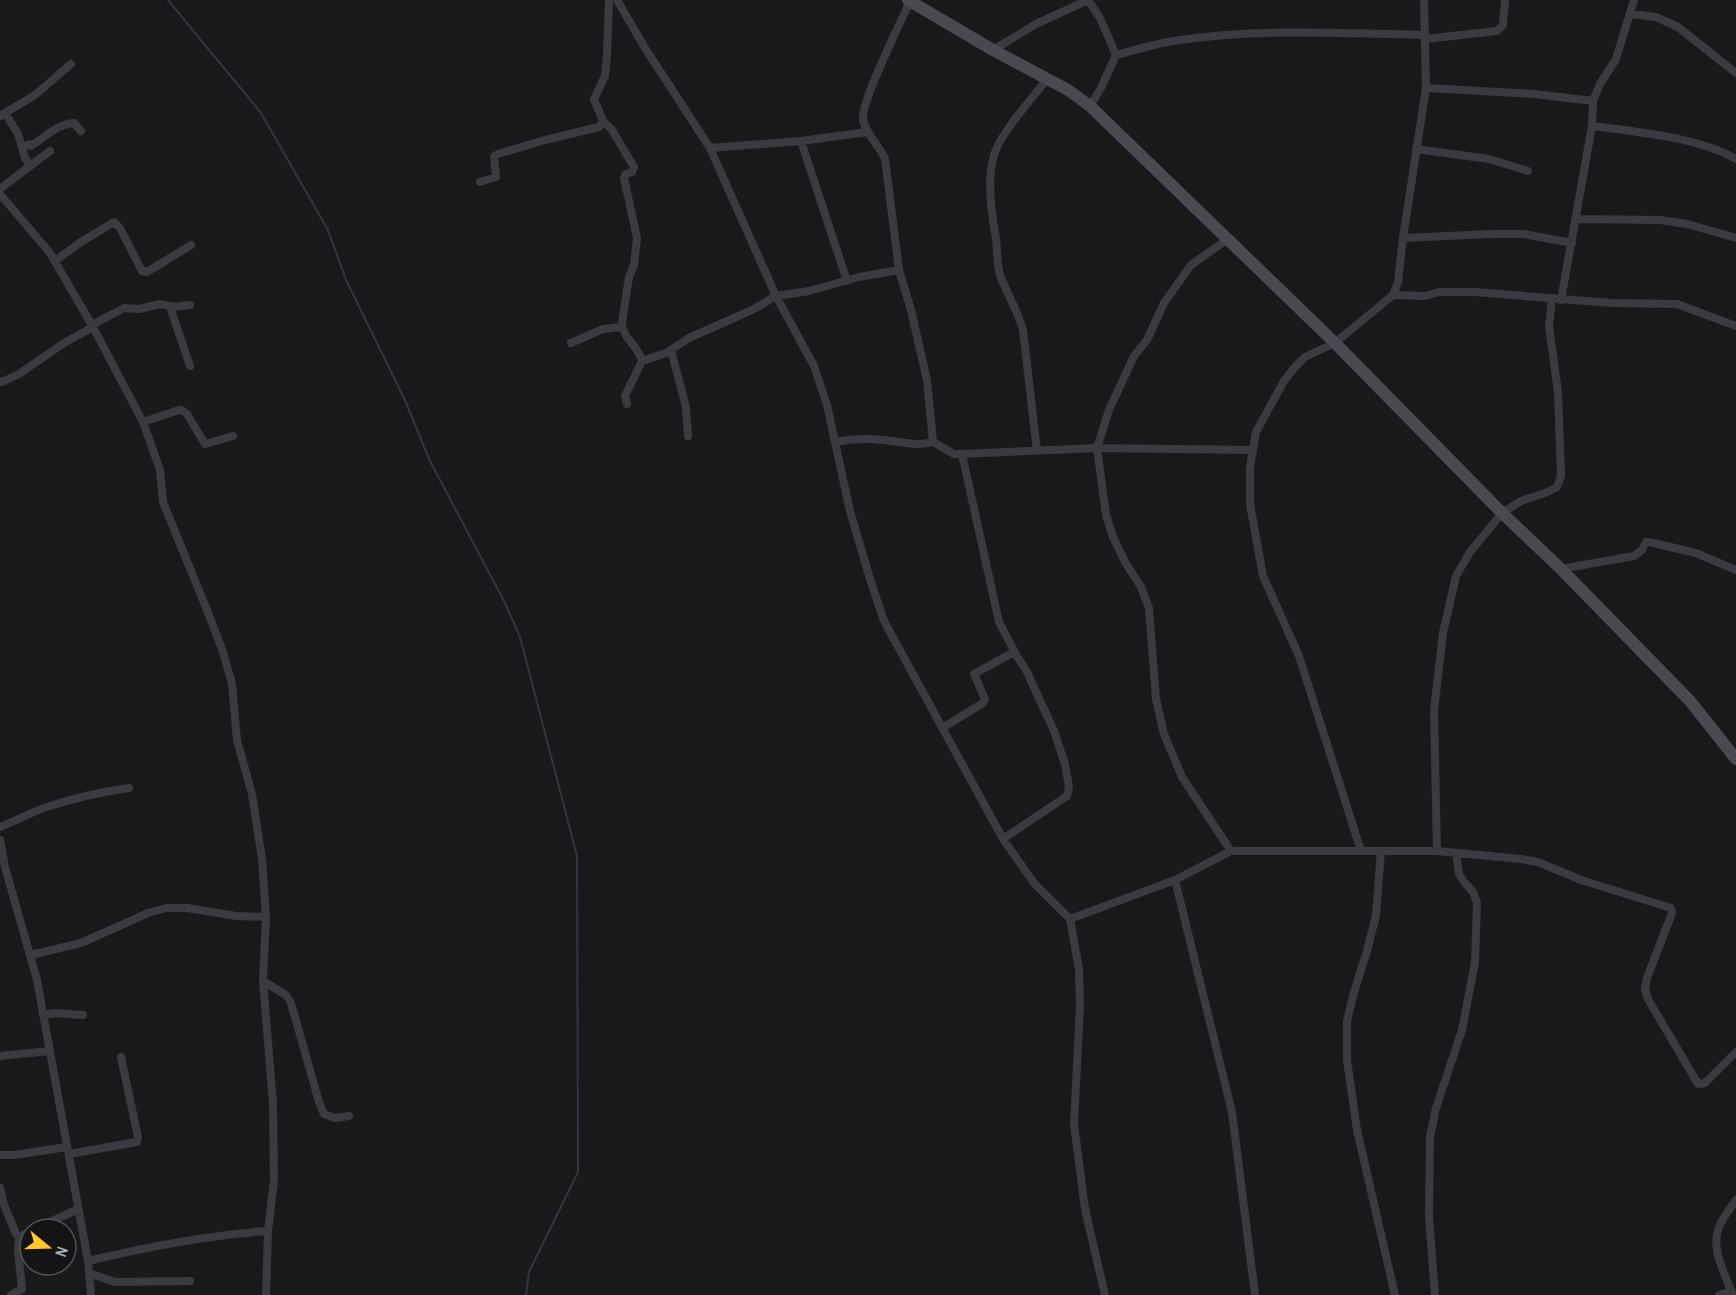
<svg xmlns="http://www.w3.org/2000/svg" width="1736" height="1295" font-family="'Archivo Narrow',sans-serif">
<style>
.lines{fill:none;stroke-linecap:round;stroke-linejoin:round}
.stream{stroke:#2e3742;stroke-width:2}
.street{stroke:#3a3b41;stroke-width:8}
.secondary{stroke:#484951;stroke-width:12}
</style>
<rect width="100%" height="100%" fill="#19191c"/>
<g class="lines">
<path class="stream" d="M 168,0 L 261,113 L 328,230 L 346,280 L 404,398 L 430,461 L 505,603 L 520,637 L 577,856 L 578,1172 L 529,1272 L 526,1295"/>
<path class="street" d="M 617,0 L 645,48 L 710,148 L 776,296 L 814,366 L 827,405 L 850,511 L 870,579 L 884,621 L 1003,839 L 1034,883 L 1070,919 L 1079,969 L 1080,1007 L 1074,1124 L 1085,1209 L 1105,1295
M 1088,0 L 1100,18 L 1116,55 L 1101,88 L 1090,106
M 910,1 C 901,22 862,99 863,118 C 864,132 879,145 885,159 L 899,270 L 911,310 L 927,380 L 933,442
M 1630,14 L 1656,17 L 1678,27 L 1736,73
M 1425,39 L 1497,31 L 1503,25 L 1505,0
M 993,50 L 1036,24 L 1088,0
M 1116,55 C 1135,50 1154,44 1174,41 C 1256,28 1342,33 1424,35
M 1426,88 L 1534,94 L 1593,101
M 5,113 L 18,134 L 25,158 L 31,166
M 0,116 L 35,95 L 71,64
M 603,121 L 612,130 L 634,167 L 632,172 L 626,174 L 624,178 L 637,238 L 634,265 L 629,277 L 622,323 C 623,339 639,347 642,361 L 625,396 L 627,404
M 1592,126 C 1634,131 1700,138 1736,159
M 801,141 L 847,281
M 22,148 L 29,144 L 31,146 C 45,137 58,124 74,123 L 81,131
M 710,148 L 801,141 L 868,132
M 1416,149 L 1489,159 L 1528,171
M 480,182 L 496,177 L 494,156 L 498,154 L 545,140 L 599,127 L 603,121 L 594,99 L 605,76 L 607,55 L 609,0
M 1,188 L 50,151
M 0,194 L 50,253 L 93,327 L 143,422 L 160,470 L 163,502 L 209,615 L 223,652 L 232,684 L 237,740 L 252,794 L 262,859 L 266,917 L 263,981 L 273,1103 L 274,1180 L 268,1231 L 266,1295
M 1577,219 L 1660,220 L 1687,224 L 1736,238
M 1403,238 L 1491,234 L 1523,234 L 1572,243
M 1228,239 L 1191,265 L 1164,303 L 1147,340 L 1134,356 L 1109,410 L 1097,448 L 1106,515 L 1113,537 L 1125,562 L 1141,587 L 1149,608 L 1156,699 L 1164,734 L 1182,777 L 1231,851
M 55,261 L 81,242 L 114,222 L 120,228 L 142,271 L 147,272 L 191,245
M 1393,295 L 1425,296 L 1439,292 L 1475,292 L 1612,303 L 1677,304 L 1736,326
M 1561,300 L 1592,126 L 1593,101 L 1600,84 L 1616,59 L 1634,0
M 170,307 L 190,366
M 92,325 L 124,308 L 139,309 L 160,304 L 174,307 L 190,305
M 571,343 L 603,329 L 622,327
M 671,350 L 686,407 L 688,436
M 642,361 L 666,353 L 689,338 L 752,310 L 776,296 L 809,291 L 859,277 L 899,270
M 0,381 L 2,382 L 19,374 L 64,343 L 93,327
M 143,422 L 179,410 L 183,411 L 187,414 L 205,444 L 233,436
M 835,442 C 851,439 866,438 882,440 C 900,441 916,447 933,442 L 954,454 L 962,454 L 1097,448 L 1252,450
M 1037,451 L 1023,330 C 1018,311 1007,294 1000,275 C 996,261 998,247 995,233 C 991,209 987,179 994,155 C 1001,132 1032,99 1047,79
M 962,454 L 999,622 L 1018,658 L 1027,672 L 1054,731 L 1065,764 L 1069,787 L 1067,796 L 1003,839
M 1561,569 L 1634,556 L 1642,550 L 1646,542 L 1649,542 L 1696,553 L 1736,570
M 944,727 L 983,703 L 985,699 L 974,674 L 1014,652
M 0,827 C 16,821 31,812 47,807 C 74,798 101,792 129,788
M 0,840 L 5,867 L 37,980 L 88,1261 L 91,1295
M 1361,851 L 1299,656 L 1263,576 L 1250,504 L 1250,467 L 1256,432 L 1284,381 L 1295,367 L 1305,357 L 1335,343 L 1393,295 L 1398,282 L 1403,238 L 1426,88 L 1424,0
M 1381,851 L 1376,915 L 1367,951 L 1354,992 L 1347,1021 L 1347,1060 L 1357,1130 L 1395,1295
M 1437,851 L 1434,710 L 1443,633 L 1456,576 L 1470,552 L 1502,513 L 1521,501 L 1545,493 L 1557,487 L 1561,476 L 1558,392 L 1549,326 L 1552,299
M 1175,880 L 1232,1112 L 1255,1295
M 1070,919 L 1175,880 L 1231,851 L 1437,851 L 1521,859 L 1538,862 L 1581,880 L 1671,908 L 1672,913 L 1647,978 L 1645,989 L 1648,999 L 1698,1084 L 1705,1083 L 1736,1052
M 31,955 L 81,943 L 148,913 L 166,908 L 187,908 L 236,916 L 266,917
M 263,981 L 286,995 L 291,1003 L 319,1102 L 324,1114 L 335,1118 L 349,1116
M 43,1015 L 56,1013 L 83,1015
M 0,1056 L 50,1051
M 69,1154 L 137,1142 L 138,1137 L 121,1057
M 0,1155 L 14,1155 L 67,1147
M 0,1188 L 4,1205 L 16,1234 L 19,1237 L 30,1232
M 35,1229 L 78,1209
M 88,1261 C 146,1247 208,1235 268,1231
M 89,1273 L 115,1282 L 190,1281
M 11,1295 L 22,1289 L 18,1251 L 19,1237
M 1435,1295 L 1429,1217 L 1430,1137 L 1436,1108 L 1462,1030 L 1475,962 L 1477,903 L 1473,892 L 1464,882 L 1459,874 L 1456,853
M 1719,1295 L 1731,1291
M 1733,1295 C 1725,1274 1709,1247 1720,1225 C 1724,1216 1731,1208 1736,1200"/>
<path class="secondary" d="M 908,0 L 993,50 L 1068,90 L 1090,106 L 1335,343 L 1502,513 L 1561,569 L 1690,701 L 1736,759"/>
</g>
<g transform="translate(48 1247) rotate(109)"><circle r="28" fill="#141417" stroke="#505259" stroke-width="1.5"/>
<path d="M0-4.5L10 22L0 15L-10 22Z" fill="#ffc72e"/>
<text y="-9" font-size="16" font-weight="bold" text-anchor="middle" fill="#abafbc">N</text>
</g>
</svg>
